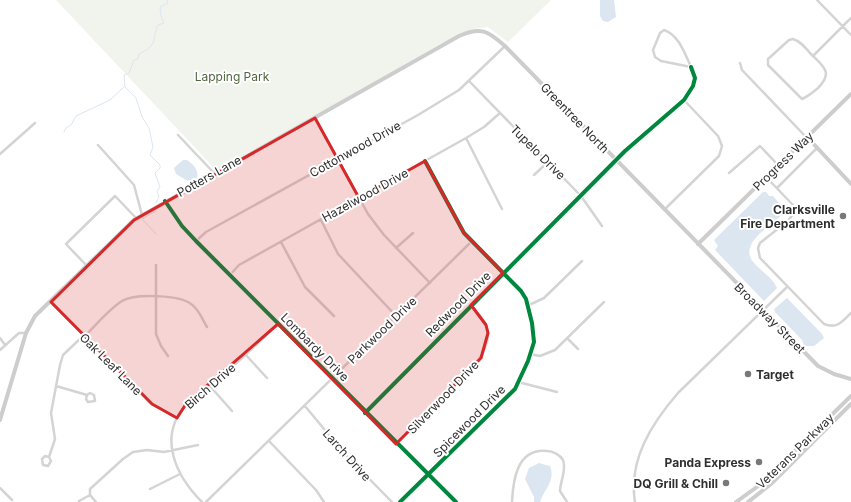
<svg xmlns="http://www.w3.org/2000/svg" width="851" height="502" font-family="Inter,sans-serif">
<style>
.green{fill:#f0f4ec}
.water{fill:#dbe6f0}
.lines{fill:none;stroke-linecap:round;stroke-linejoin:round}
.stream{stroke:#dbe6f0;stroke-width:1}
.street{stroke:#d4d4d4;stroke-width:2.5}
.secondary{stroke:#cdcdcd;stroke-width:4}
.cycleway-casing{stroke:#fff;stroke-width:6}
.cycleway{stroke:#00873e;stroke-width:4}
.marked{fill:#d62828;fill-opacity:0.2;stroke:#d62828;stroke-width:3;stroke-linejoin:round}
.poi-dot{fill:#787878;stroke:#fff;stroke-width:1.5}
.labels{text-anchor:middle;dominant-baseline:central;stroke-width:4;stroke-linejoin:round;paint-order:stroke}
.park-label{font-size:12px;fill:#50673f;stroke:#fff}
.street-label{font-size:12px;fill:#2f2f2f;stroke:#fff}
.poi-label{font-size:12px;font-weight:bold;fill:#2f2f2f;stroke:#fff;text-anchor:end}
</style>
<rect width="100%" height="100%" fill="#fff"/>
<path class="green" d="M 56,0 L 551,0 L 508,42 L 488,27 L 473,29 L 440,44 L 218,172 Z"/>
<path class="water" d="M 600,0 L 614,0 L 616,17 L 608,22 L 603,21 L 600,16 Z
M 183,160 L 187,160 C 193,164 199,170 197,178 L 188,181 L 176,174 L 174,168 Z
M 763,192 L 766,192 L 769,196 L 773,196 L 786,211 C 775,224 736,243 754,263 C 761,271 773,278 777,288 L 764,301 L 715,250 L 718,246 L 714,240 Z
M 787,298 L 822,334 L 824,338 L 814,346 L 804,346 L 802,340 L 775,312 L 774,309 Z
M 539,463 L 550,466 C 556,481 544,489 540,502 L 534,502 L 534,497 L 525,479 L 529,468 Z"/>
<g class="lines">
<path class="stream" d="M 64,132 L 66,128 L 71,125 L 76,116 L 110,100 L 124,87
M 156,203 L 159,197 L 157,191 L 160,187 L 155,173 L 160,168 L 160,165 L 150,155 L 153,147 L 149,128 L 142,117 L 136,98 L 125,87 L 124,75 L 129,73 L 134,60 L 138,59 L 139,54 C 159,44 151,41 158,25 L 164,23 L 161,16 L 160,7 L 168,3 L 167,0
M 156,211 L 142,219 L 156,234"/>
<path class="street" d="M 817,0 L 851,35
M 664,30 C 679,35 685,54 691,67 L 661,61 L 655,57 L 653,50 L 660,33 Z
M 793,39 C 800,41 805,47 810,53 C 823,66 834,72 818,88 C 813,92 809,96 802,99 L 768,65 L 768,59 L 789,40 Z
M 813,56 L 851,18
M 740,63 L 742,70 L 807,138
M 469,81 L 581,196 L 602,226
M 315,118 L 368,214 L 384,235 L 430,283
M 178,135 L 214,173
M 466,138 L 502,209
M 98,145 L 134,185 L 142,215
M 0,154 L 35,123
M 729,173 L 760,146 L 778,165
M 534,175 L 548,162
M 766,177 L 793,205 L 794,212 L 789,220 L 760,243 L 758,248 L 760,258 L 824,324 C 837,329 842,322 851,313
M 777,188 L 817,148
M 665,209 L 719,156 L 722,146 L 718,136 L 684,100
M 321,220 L 338,254 L 396,316
M 196,241 L 206,232 L 418,115 L 459,90 L 505,46
M 281,242 L 305,287 L 334,316
M 396,248 L 413,233
M 156,265 L 156,334 L 161,346 L 168,356
M 87,266 L 66,244 L 115,196 L 137,219
M 230,275 L 239,265 L 466,138 L 484,127 L 500,113
M 51,302 L 152,404 L 177,418
M 527,306 L 544,298 L 582,261
M 84,337 C 96,325 108,310 122,301 C 135,293 180,295 191,304 C 199,309 202,319 207,327
M 0,338 L 5,345
M 567,338 L 578,349
M 0,350 L 19,333 L 26,333
M 245,354 L 267,378
M 530,354 L 540,356 L 555,350 L 604,302
M 518,382 L 557,392
M 209,385 L 232,411
M 56,386 L 87,395 L 86,399 L 88,402 L 95,401 L 94,395 L 90,393 L 87,395
M 305,406 L 343,452 L 392,502
M 366,412 L 625,151 L 684,100 L 693,86 L 695,78 L 691,67
M 269,441 L 316,490 L 324,502
M 397,443 L 473,368 C 481,357 493,340 486,325 C 483,318 476,311 471,305
M 49,457 L 51,461 L 48,466 L 43,465 L 42,459 L 45,456 L 49,457 L 55,439 L 51,413 L 60,365 L 63,355 L 83,336
M 0,488 L 12,500
M 150,489 L 180,474
M 79,501 L 90,495
M 96,502 L 90,495 L 90,489 L 123,459 L 133,452 L 147,450 L 164,452 L 198,445
M 202,502 C 176,476 157,437 186,405 C 198,391 216,380 231,368 C 247,354 262,339 278,324
M 206,502 L 472,241
M 400,502 L 515,389 L 528,361 L 534,342 L 532,323 L 526,299 L 521,291 L 464,233 L 425,161
M 512,502 C 513,480 517,448 547,451 C 553,451 560,455 563,460 C 567,469 560,482 560,491 L 567,502
M 635,502 C 628,460 652,423 678,393 L 787,287"/>
<path class="secondary" d="M 808,138 L 851,184
M 165,201 L 182,226 L 196,241 L 456,502
M 698,244 L 851,94
M 0,420 L 26,333 L 35,316 L 134,220 L 459,36 C 481,26 488,31 505,46 L 818,366 L 834,374 L 851,379
M 736,502 L 761,484 L 851,396
M 748,502 L 771,484 L 851,404"/>
<defs>
<path id="cycleway" d="M 165,201 L 182,226 L 196,241 L 456,502
M 365,413 L 625,151 L 684,100 L 693,86 L 695,78 L 691,67
M 400,502 L 515,389 L 528,361 L 534,342 L 532,323 L 526,299 L 521,291 L 464,233 L 425,161"/>
</defs>
<use href="#cycleway" class="cycleway-casing"/>
<use href="#cycleway" class="cycleway"/>
</g>
<path class="marked" d="M 315,118 L 359,198 L 425,161 L 464,233 L 503,273 L 471,305 L 486,325 L 488,333 L 481,358 L 396,444 L 278,324 L 186,404 L 177,418 L 152,404 L 51,302 L 134,220 Z"/>
<g class="poi-dot">
<circle cx="843" cy="216" r="4"/>
<circle cx="748" cy="374" r="4"/>
<circle cx="759" cy="462" r="4"/>
<circle cx="726" cy="483" r="4"/>
</g>
<g class="labels">
<g class="park-label">
<text x="232" y="76">Lapping Park</text>
</g>
<g class="street-label">
<text transform="translate(575 118) rotate(46)">Greentree North</text>
<text transform="translate(355 149) rotate(-29)">Cottonwood Drive</text>
<text transform="translate(538 152) rotate(45)">Tupelo Drive</text>
<text transform="translate(783 161) rotate(-44)">Progress Way</text>
<text transform="translate(209 176) rotate(-29)">Potters Lane</text>
<text transform="translate(365 195) rotate(-29)">Hazelwood Drive</text>
<text transform="translate(458 304) rotate(-45)">Redwood Drive</text>
<text transform="translate(770 318) rotate(45)">Broadway Street</text>
<text transform="translate(382 330) rotate(-44)">Parkwood Drive</text>
<text transform="translate(315 347) rotate(45)">Lombardy Drive</text>
<text transform="translate(111 364) rotate(45)">Oak Leaf Lane</text>
<text transform="translate(210 386) rotate(-41)">Birch Drive</text>
<text transform="translate(443 397) rotate(-46)">Silverwood Drive</text>
<text transform="translate(469 421) rotate(-45)">Spicewood Drive</text>
<text transform="translate(795 451) rotate(-44)">Veterans Parkway</text>
<text transform="translate(347 455) rotate(48)">Larch Drive</text>
</g>
<g class="poi-label">
<text x="835" y="209">Clarksville<tspan x="835" dy="14">Fire Department</tspan></text>
<text x="756" y="374" text-anchor="start">Target</text>
<text x="751" y="462">Panda Express</text>
<text x="718" y="483">DQ Grill &amp; Chill</text>
</g>
</g>
</svg>
